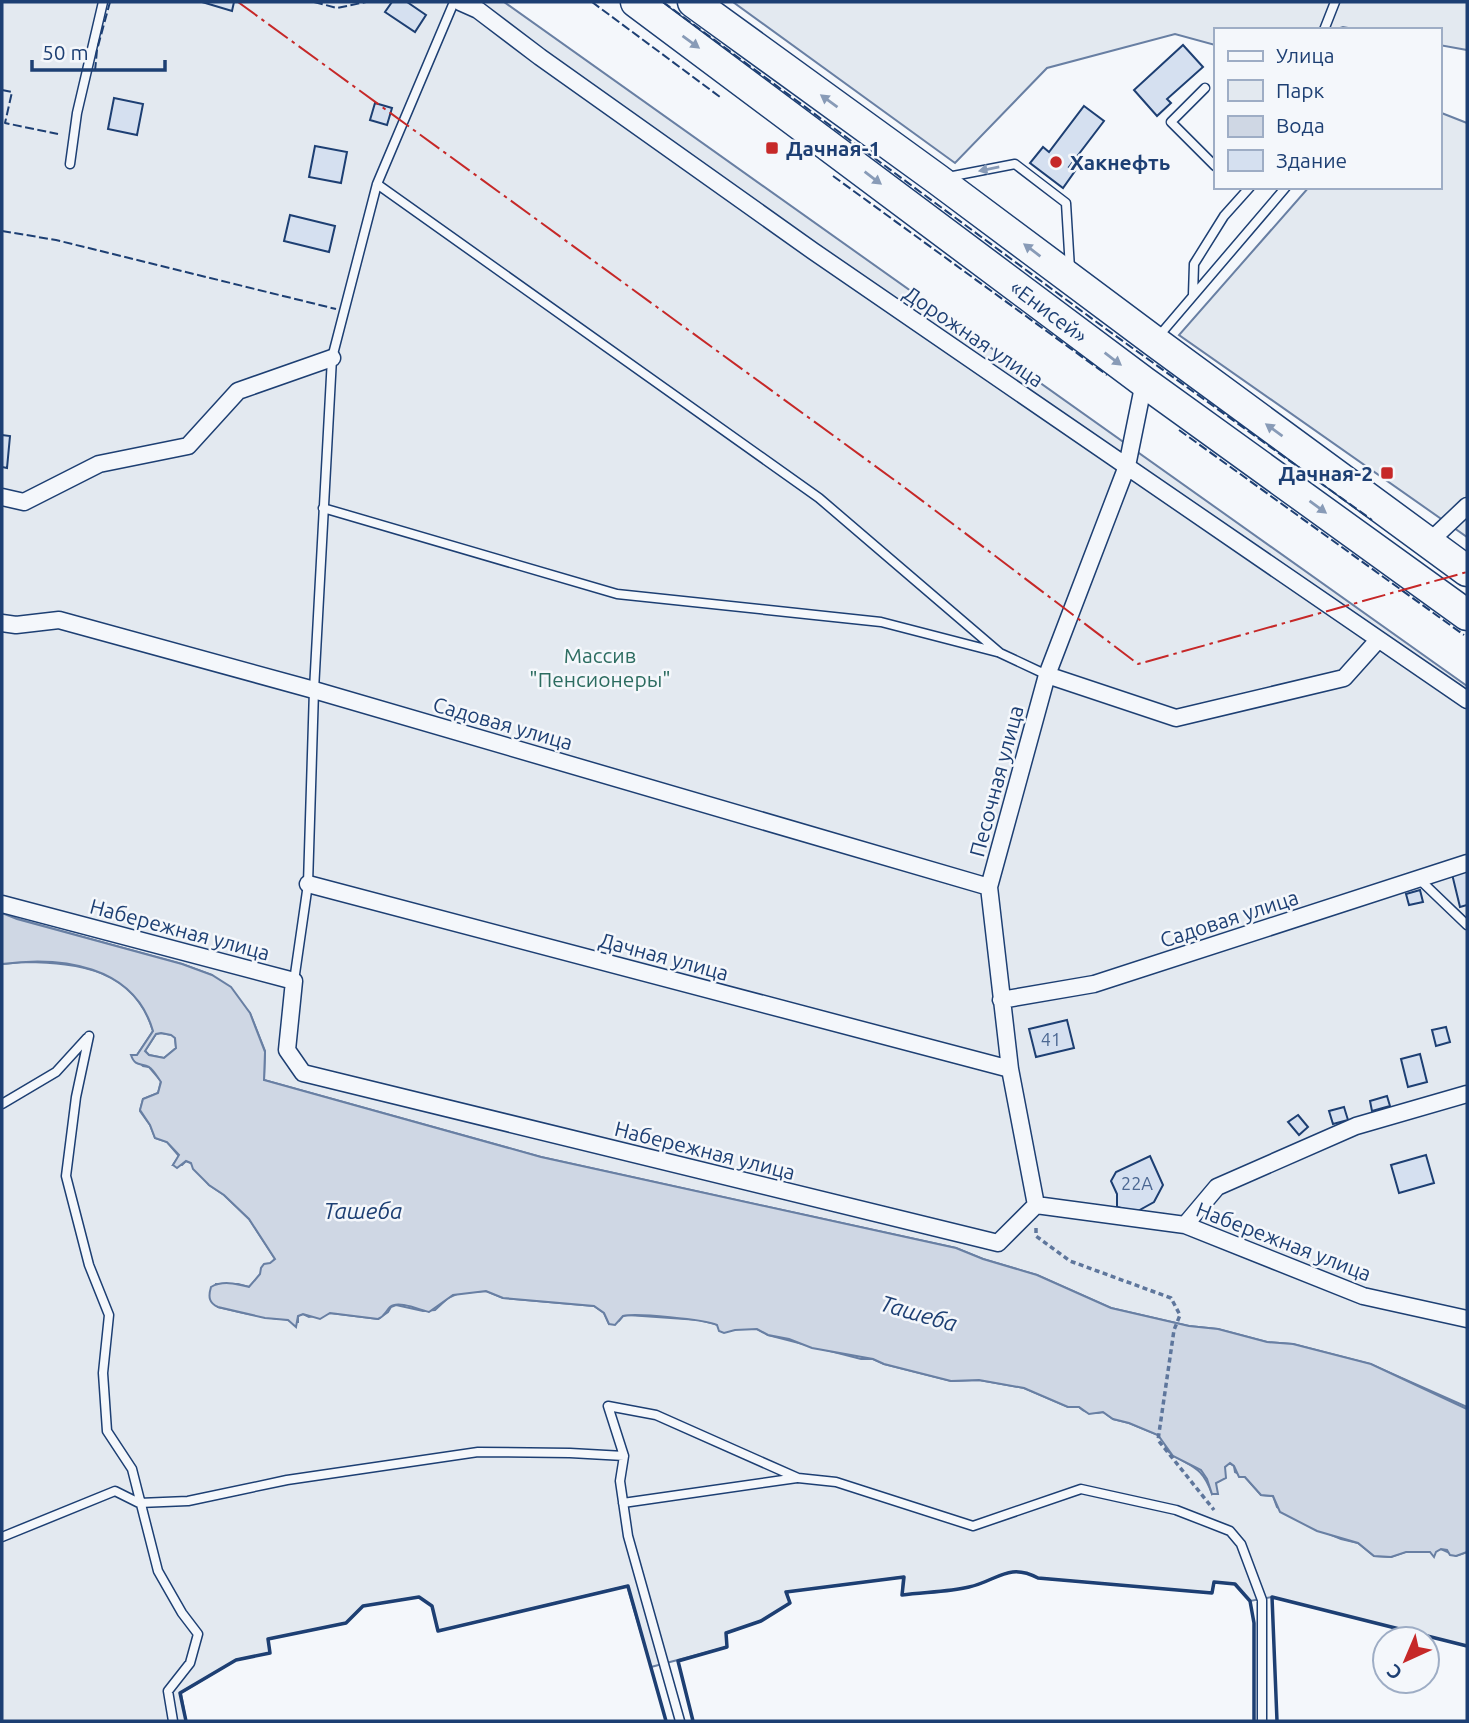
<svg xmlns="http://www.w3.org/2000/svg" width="1469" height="1723" font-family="Ubuntu,sans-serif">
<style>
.green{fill:#e3e9f0;stroke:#687fa3;stroke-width:2}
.water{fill:#cfd7e4;stroke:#687fa3;stroke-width:2;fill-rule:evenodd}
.building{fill:#d5e0f0;stroke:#1d3f73;stroke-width:2}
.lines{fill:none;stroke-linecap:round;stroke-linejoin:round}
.lane-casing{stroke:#1d3f73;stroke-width:11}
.street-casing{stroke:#1d3f73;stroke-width:19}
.highway-casing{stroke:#1d3f73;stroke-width:33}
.path{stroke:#5e769c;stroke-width:3.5;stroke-dasharray:5 3.5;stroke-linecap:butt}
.lane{stroke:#f4f7fb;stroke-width:8}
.street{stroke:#f4f7fb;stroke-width:16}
.highway{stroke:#f4f7fb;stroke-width:30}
.fence{stroke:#1d3f73;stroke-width:2;stroke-dasharray:9 3.5;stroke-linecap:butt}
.wall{stroke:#1d3f73;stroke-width:3.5}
.power{stroke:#c62828;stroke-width:2;stroke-dasharray:24 5 3.5 5;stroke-linecap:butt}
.oneway{fill:#889bb7}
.poi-dot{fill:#c62828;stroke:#f4f7fb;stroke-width:2.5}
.labels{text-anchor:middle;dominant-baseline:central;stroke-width:5;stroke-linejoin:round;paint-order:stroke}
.number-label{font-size:18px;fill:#4b6792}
.poi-label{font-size:21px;font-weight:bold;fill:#1d3f73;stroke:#f4f7fb;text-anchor:start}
.street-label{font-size:21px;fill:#1d3f73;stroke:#f4f7fb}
.park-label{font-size:21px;fill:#2c6c60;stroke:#f4f7fb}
.water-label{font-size:23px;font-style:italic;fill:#1d3f73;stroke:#f4f7fb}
</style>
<rect width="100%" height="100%" fill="#f4f7fb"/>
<path class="green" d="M 2,2 L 504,2 L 1467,686 L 1467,1407 L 1370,1364 L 1293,1344 L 1267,1342 L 1218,1329 L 1189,1326 L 1111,1308 L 1037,1275 L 983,1259 L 956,1248 L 541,1157 L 264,1080 L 265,1051 L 250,1013 L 212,975 L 182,964 L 17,919 L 2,913 Z
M 733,2 L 1467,2 L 1467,50 L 1439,45 L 1439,30 L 1359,30 L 1343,27 L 1334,30 L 1215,30 L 1215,45 L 1175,34 L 1047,68 L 955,163 Z
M 1439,112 L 1467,123 L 1467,537 L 1179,335 L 1309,187 L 1439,187 Z
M 24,962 C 80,963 134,969 153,1031 L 137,1055 L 132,1055 L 143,1066 L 149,1067 L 161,1081 L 158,1093 L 143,1099 L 140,1111 L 150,1125 L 155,1138 L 167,1142 L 179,1156 L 173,1165 L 182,1165 L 186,1161 L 191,1163 L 209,1185 L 224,1195 L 249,1219 L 275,1259 L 249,1287 L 238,1284 L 216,1284 L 218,1307 C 239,1312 259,1317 281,1319 C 288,1319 291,1322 298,1322 L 298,1316 L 303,1314 L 309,1317 L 330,1313 L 378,1319 L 388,1312 L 391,1307 L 396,1305 L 423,1311 L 435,1310 L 448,1298 L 459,1293 L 486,1291 L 503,1298 L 594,1306 L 604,1313 L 609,1324 L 619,1321 L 623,1316 L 628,1315 L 699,1320 L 735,1329 L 757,1329 L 768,1335 L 861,1359 L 873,1359 L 884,1364 L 951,1381 L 979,1380 L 1024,1388 L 1068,1407 L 1079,1407 C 1086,1414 1094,1414 1103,1412 L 1113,1419 L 1129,1423 L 1158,1435 L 1165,1441 L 1166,1450 C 1190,1468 1201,1463 1212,1494 L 1216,1489 L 1216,1483 L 1221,1480 L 1225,1467 L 1229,1463 L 1234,1466 L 1235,1472 L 1245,1477 L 1261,1495 L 1273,1496 L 1277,1507 L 1310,1526 L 1341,1539 L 1358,1543 L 1374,1556 L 1391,1557 L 1405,1552 L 1430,1552 L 1441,1549 L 1456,1556 L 1467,1552 L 1467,1646 L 1272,1597 L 1250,1601 L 1234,1584 L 1214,1582 L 1212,1593 L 1038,1578 C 1008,1562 997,1581 969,1587 C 948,1592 924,1592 902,1595 L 903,1577 L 787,1592 L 790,1603 L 761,1621 L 726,1633 L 727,1647 L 651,1667 L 627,1586 L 438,1631 L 432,1606 L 419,1597 L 363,1606 L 346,1623 L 268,1639 L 270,1653 L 236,1660 L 181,1693 L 186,1721 L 2,1721 L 2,964 Z
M 161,1033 L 172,1035 L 175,1038 L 176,1048 L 164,1058 L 149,1055 L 145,1051 L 156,1034 Z"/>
<path class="water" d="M 2,913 L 17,919 L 182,964 L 212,975 L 231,987 L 250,1013 L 265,1052 L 264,1080 L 541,1157 L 956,1248 L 983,1259 L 1037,1275 L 1111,1308 L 1189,1326 L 1218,1329 L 1267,1342 L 1293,1344 L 1371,1364 L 1467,1409 L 1467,1552 L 1456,1556 L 1450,1555 L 1447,1550 L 1441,1549 L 1436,1552 L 1434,1557 L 1430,1552 L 1406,1552 L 1391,1557 L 1374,1556 L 1358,1543 L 1317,1531 L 1280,1512 L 1273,1496 L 1261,1495 L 1245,1477 L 1239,1477 L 1234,1466 L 1230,1463 L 1225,1467 L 1226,1478 L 1216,1483 L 1218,1494 L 1212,1494 L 1207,1479 L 1201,1470 L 1173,1456 L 1158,1435 L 1129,1423 L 1113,1419 L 1103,1412 L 1089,1414 L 1079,1407 L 1068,1407 L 1024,1388 L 979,1380 L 951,1381 L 884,1364 L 873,1359 L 812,1348 L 789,1339 L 768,1335 L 757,1329 L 735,1330 L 724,1333 L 719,1331 L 717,1325 C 704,1319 636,1313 623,1316 L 615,1325 L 609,1324 L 604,1313 L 594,1306 L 503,1298 L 486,1291 L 453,1295 L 429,1312 C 420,1310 398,1300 390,1307 C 385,1312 385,1316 378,1319 L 330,1313 L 320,1319 L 303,1314 L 298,1316 L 296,1327 L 288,1320 L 265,1318 L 218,1307 C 209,1303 208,1297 211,1287 C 223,1280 237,1284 249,1287 L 260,1274 L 261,1268 L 264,1264 L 270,1263 L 275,1259 L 249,1219 L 224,1195 L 209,1185 L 193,1169 L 191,1163 L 186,1161 L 177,1168 L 173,1165 L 179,1155 L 167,1142 L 155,1138 L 150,1125 L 140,1110 L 143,1099 L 158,1093 L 161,1082 C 158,1078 154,1070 149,1067 C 141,1063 135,1067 131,1055 L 137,1055 L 153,1031 C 134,965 61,956 2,964 ZM 161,1033 L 171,1035 L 175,1038 L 176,1048 L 164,1058 L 149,1055 L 145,1051 L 156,1034 Z"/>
<path class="building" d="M 202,2 L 234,2 L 232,11 Z
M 392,2 L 407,2 L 426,15 L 415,32 L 385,12 Z
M 1183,45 L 1203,67 L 1167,99 L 1171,103 L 1157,116 L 1134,90 Z
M 114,98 L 143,104 L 137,135 L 108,129 Z
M 375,103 L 392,108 L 387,125 L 370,120 Z
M 1084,106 L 1104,121 L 1069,167 L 1075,171 L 1063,188 L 1030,163 L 1043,147 L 1049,152 Z
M 315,146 L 347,152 L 341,183 L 309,177 Z
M 290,215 L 335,226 L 329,252 L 284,241 Z
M 2,435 L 10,436 L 7,468 L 2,467 Z
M 1467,870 L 1467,905 L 1460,907 L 1452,874 Z
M 1420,890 L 1423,902 L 1409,905 L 1406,894 Z
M 1067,1020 L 1074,1048 L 1036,1057 L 1029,1029 Z
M 1446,1027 L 1450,1042 L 1436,1046 L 1432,1030 Z
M 1420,1054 L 1427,1082 L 1408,1087 L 1401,1059 Z
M 1387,1096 L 1390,1106 L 1372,1111 L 1370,1101 Z
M 1344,1107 L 1348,1120 L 1333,1124 L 1329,1111 Z
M 1298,1115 L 1308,1127 L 1299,1135 L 1288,1122 Z
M 1426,1155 L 1434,1183 L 1399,1193 L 1391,1165 Z
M 1150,1156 L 1163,1185 L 1154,1202 L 1136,1212 L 1117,1207 L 1117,1194 L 1111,1181 L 1116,1172 Z"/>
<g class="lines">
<defs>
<path id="lane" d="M 1324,30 L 1335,2
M 1205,88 L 1171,122 L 1215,166
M 70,164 L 77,113 L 103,2
M 948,177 L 1015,164 L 1066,203 L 1070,269
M 377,184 L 819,498 L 1000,653 L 1047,675
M 1193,295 L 1194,264 L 1224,216 L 1250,187
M 1158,337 L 1286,187
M 323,508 L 617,594 L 881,622 L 997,652
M 1419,879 L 1467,925
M 294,981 L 308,884 L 314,690 L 332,358 L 377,184 L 454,2
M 89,1036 L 76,1097 L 66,1176 L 89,1265 L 109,1315 L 103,1373 L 107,1431 L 132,1469 L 158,1571 L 182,1613 L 198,1634 L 190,1663 L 168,1691 L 173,1721
M 2,1104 L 56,1072 L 87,1038
M 624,1456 L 608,1406 L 656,1415 L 798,1478 L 836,1482 L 973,1526 L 1081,1489 L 1176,1510 L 1230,1531 L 1241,1544 L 1262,1600 L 1262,1721
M 623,1503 L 797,1478
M 2,1537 L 115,1491 L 139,1503 L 188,1501 L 287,1480 L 478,1452 L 570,1453 L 624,1456 L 620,1481 L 628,1536 L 680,1721"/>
<path id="street" d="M 460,2 L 478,10 L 540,57 L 813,251 L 1467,700
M 2,497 L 24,502 L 99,464 L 188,446 L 238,391 L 332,358
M 1428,543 L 1467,506
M 2,623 L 16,625 L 59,620 L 314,690 L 989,887
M 1047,675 L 1176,718 L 1344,678 L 1378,640
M 308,884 L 1010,1069
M 2,904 L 294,981 L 287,1050 L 303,1073 L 998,1243 L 1036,1205 L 1185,1225 L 1363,1296 L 1467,1319
M 1001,1000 L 1094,984 L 1467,863
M 1036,1205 L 1010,1069 L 989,887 L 1047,675 L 1127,466 L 1144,382
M 1185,1225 L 1217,1187 L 1356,1126 L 1467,1094"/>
<g id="highway">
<path id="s1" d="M 636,2 L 1144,382 L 1467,615"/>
<path d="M 693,2 L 937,179 L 1154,341 L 1467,571"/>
</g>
</defs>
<use href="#lane" class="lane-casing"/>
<use href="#street" class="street-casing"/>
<use href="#highway" class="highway-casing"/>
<path class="path" d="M 1036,1228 L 1036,1236 L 1070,1261 L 1171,1298 L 1180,1315 L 1174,1330 L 1158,1440 L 1214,1510"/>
<use href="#lane" class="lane"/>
<use href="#street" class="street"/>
<use href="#highway" class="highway"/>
<path class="fence" d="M 314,2 L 337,8 L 366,2
M 592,2 L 720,97
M 663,2 L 1106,329 L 1372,520
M 95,71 L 97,50 L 110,2
M 2,90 L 12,92 L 5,123 L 58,134
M 833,176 L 1107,375
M 2,231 L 56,240 L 336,309
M 1179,430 L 1464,635"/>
<path class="wall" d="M 186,1721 L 180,1693 L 236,1660 L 270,1653 L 268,1639 L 346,1623 L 363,1606 L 419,1597 L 432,1606 L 438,1631 L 628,1586 L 666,1721
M 693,1721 L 678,1661 L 727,1647 L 726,1633 L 761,1621 L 790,1603 L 786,1592 L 904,1577 L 902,1595 C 924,1592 948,1592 969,1587 C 997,1581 1008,1562 1038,1578 L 1212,1593 L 1214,1582 L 1235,1584 L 1250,1601 L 1254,1623 L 1254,1721
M 1277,1721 L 1272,1597 L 1467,1646"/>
<path class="power" d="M 238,2 L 904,487 L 1138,664 L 1467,572"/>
</g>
<defs><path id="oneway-solid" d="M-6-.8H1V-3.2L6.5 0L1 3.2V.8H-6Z" transform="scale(1.75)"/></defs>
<g class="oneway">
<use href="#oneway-solid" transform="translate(691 42) rotate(36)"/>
<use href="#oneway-solid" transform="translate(829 101) rotate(-144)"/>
<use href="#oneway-solid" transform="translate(989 169) rotate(169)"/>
<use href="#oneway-solid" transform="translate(873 178) rotate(37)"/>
<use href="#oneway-solid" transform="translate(1032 250) rotate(-143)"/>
<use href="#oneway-solid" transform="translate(1113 359) rotate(37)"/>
<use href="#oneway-solid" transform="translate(1274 430) rotate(-144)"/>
<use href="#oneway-solid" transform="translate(1318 507) rotate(36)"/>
</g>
<g class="poi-dot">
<rect x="765" y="141" width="14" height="14" rx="3.5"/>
<circle cx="1056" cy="162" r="7"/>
<rect x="1380" y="466" width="14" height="14" rx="3.5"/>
</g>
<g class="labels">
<g class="number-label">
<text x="1051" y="1039">41</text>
<text x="1137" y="1183">22А</text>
</g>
<g class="poi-label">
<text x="786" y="148">Дачная-1</text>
<text x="1070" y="162">Хакнефть</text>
<text x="1373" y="473" text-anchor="end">Дачная-2</text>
</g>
<g class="street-label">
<text stroke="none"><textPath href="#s1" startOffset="516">«Енисей»</textPath></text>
<text transform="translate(974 336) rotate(34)">Дорожная улица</text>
<text transform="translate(503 723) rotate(16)">Садовая улица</text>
<text transform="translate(996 781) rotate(-75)">Песочная улица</text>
<text transform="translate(1229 918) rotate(-18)">Садовая улица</text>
<text transform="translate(180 929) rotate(15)">Набережная улица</text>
<text transform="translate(664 956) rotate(15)">Дачная улица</text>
<text transform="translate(705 1150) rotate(14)">Набережная улица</text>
<text transform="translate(1284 1241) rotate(21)">Набережная улица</text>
</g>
<g class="park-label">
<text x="600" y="655">Массив<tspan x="600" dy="24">"Пенсионеры"</tspan></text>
</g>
<g class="water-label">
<text x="363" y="1210">Ташеба</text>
<text transform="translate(919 1313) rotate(16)">Ташеба</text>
</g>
</g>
<rect width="1469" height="1723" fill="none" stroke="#1d3f73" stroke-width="7"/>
<rect x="1214" y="28" width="228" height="161" fill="#f4f7fb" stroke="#9eadc5" stroke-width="2"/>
<rect x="1228" y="51" width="35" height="10" fill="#f4f7fb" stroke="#9eadc5" stroke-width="2"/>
<text x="1276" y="63" font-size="21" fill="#1d3f73">Улица</text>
<rect x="1228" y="80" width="35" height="21" fill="#e3e9f0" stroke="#9eadc5" stroke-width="2"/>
<text x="1276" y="98" font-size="21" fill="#1d3f73">Парк</text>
<rect x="1228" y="116" width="35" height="21" fill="#cfd7e4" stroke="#9eadc5" stroke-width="2"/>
<text x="1276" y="133" font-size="21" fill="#1d3f73">Вода</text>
<rect x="1228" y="150" width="35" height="21" fill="#d5e0f0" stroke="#9eadc5" stroke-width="2"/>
<text x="1276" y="168" font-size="21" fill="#1d3f73">Здание</text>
<g transform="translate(1406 1660) rotate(224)"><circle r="33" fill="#f4f7fb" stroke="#9eadc5" stroke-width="2"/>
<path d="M0-5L12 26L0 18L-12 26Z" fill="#c62828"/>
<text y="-10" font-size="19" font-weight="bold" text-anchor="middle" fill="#1d3f73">С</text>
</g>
<path d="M32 60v10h133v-10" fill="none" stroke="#1d3f73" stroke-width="3.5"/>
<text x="42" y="60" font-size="21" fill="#1d3f73" stroke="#f4f7fb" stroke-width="5" paint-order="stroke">50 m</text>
</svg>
